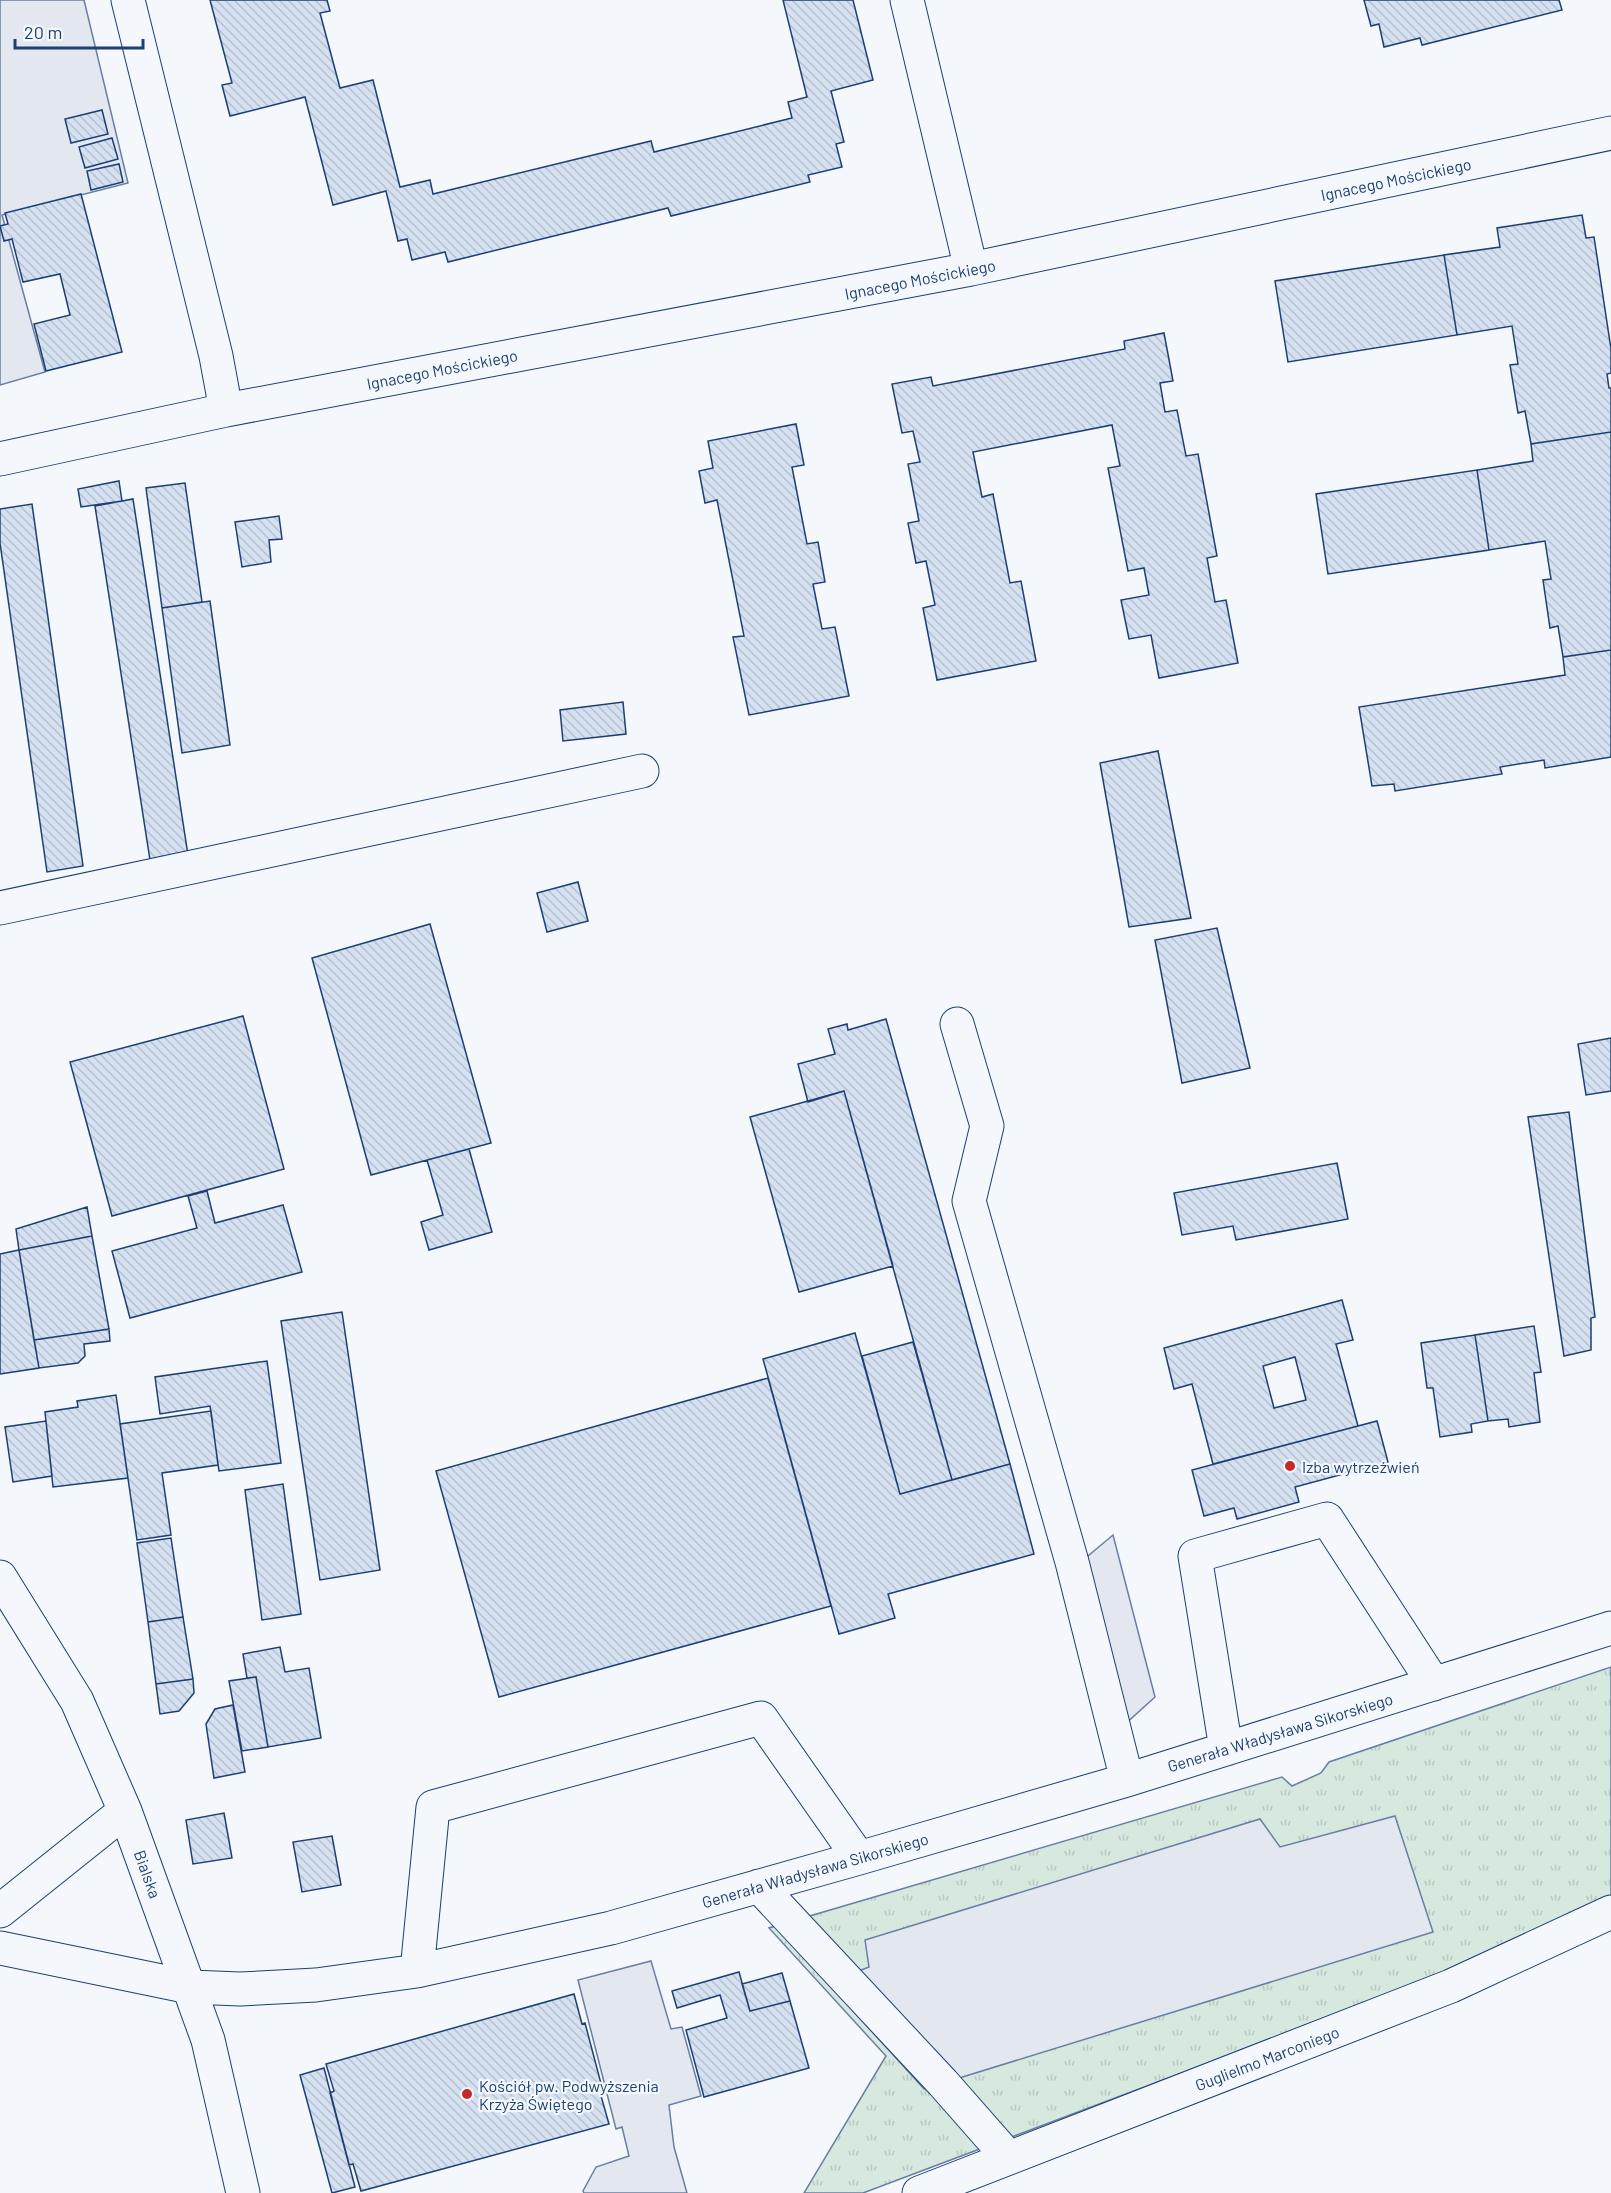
<svg xmlns="http://www.w3.org/2000/svg" width="1611" height="2193" font-family="Barlow,sans-serif">
<style>
.park{fill:url(#park-tufts);stroke:#687fa3;stroke-width:1.5}
.parking{fill:#e3e8f0;stroke:#687fa3;stroke-width:1.5}
.building{fill:url(#building-back-hatch);stroke:#1d3f73;stroke-width:1.5;fill-rule:evenodd}
.lines{fill:none;stroke-linecap:round;stroke-linejoin:round}
.minor-casing{stroke:#1d3f73;stroke-width:35}
.minor{stroke:#f4f7fb;stroke-width:33}
.poi-dot{fill:#c62828;stroke:#f4f7fb;stroke-width:2}
.labels{text-anchor:middle;dominant-baseline:central;stroke-width:4.5;stroke-linejoin:round;paint-order:stroke}
.street-label{font-size:16px;fill:#1d3f73;stroke:#f4f7fb}
.poi-label{font-size:16px;fill:#1d3f73;stroke:#f4f7fb;text-anchor:start}
</style>
<defs>
<pattern id="park-tufts" width="24" height="20" patternUnits="userSpaceOnUse" patternTransform="scale(1.5)"><rect width="24" height="20" fill="#d7e8df"/><path d="M3 7l-1-3M5 7V3M7 7l1-3M15 17l-1-3M17 17v-4M19 17l1-3" fill="none" stroke="#b8c8c3"/></pattern>
<pattern id="building-back-hatch" width="6" height="6" patternUnits="userSpaceOnUse" patternTransform="scale(1.5)"><rect width="6" height="6" fill="#d5e0f0"/><path d="M-1 5l2 2M0 0l6 6M5-1l2 2" fill="none" stroke="#b6c1d1"/></pattern>
</defs>
<rect width="100%" height="100%" fill="#f4f7fb"/>
<path class="park" d="M 1611,1667 L 1611,1895 L 1447,1973 L 863,2193 L 804,2193 L 886,2056 L 769,1928 L 1282,1777 L 1292,1786 L 1321,1773 L 1329,1762 Z"/>
<path class="parking" d="M 0,0 L 84,0 L 128,183 L 2,215 L 45,372 L 0,385 Z
M 1113,1535 L 1155,1697 L 1124,1725 L 1082,1561 Z
M 1395,1816 L 1433,1932 L 943,2083 L 924,2089 L 828,1983 L 869,1967 L 865,1940 L 1260,1819 L 1280,1847 Z
M 651,1961 L 671,2029 L 682,2027 L 701,2096 L 669,2105 L 674,2147 L 687,2193 L 584,2193 L 583,2191 L 596,2167 L 629,2156 L 622,2127 L 616,2129 L 578,1980 Z"/>
<path class="building" d="M 210,0 L 327,0 L 330,11 L 320,13 L 340,88 L 373,80 L 400,187 L 430,180 L 433,194 L 651,141 L 654,152 L 792,118 L 788,102 L 807,97 L 783,0 L 853,0 L 873,80 L 831,91 L 844,142 L 836,144 L 842,167 L 808,175 L 810,182 L 671,216 L 668,208 L 448,262 L 445,252 L 412,260 L 407,239 L 398,241 L 386,191 L 333,205 L 305,97 L 230,116 L 222,85 L 232,83 Z
M 1364,0 L 1559,0 L 1562,10 L 1422,45 L 1420,38 L 1384,47 L 1379,24 L 1371,26 Z
M 102,110 L 108,134 L 71,143 L 65,119 Z
M 112,138 L 118,159 L 85,168 L 79,147 Z
M 119,164 L 123,182 L 91,190 L 87,171 Z
M 81,194 L 122,352 L 46,371 L 34,324 L 70,315 L 60,274 L 23,282 L 12,239 L 4,241 L 0,226 L 8,224 L 5,213 Z
M 1582,215 L 1586,238 L 1594,237 L 1611,349 L 1611,373 L 1607,374 L 1609,388 L 1611,388 L 1611,432 L 1531,444 L 1525,411 L 1518,413 L 1510,365 L 1518,364 L 1512,326 L 1457,335 L 1444,255 L 1500,247 L 1497,228 Z
M 1444,255 L 1457,335 L 1288,362 L 1275,281 Z
M 1164,333 L 1173,381 L 1160,383 L 1165,412 L 1177,410 L 1186,456 L 1198,454 L 1217,556 L 1207,558 L 1215,602 L 1226,600 L 1238,663 L 1159,678 L 1151,635 L 1129,639 L 1121,600 L 1149,595 L 1144,568 L 1128,571 L 1108,468 L 1120,466 L 1112,425 L 973,452 L 982,497 L 993,494 L 1010,583 L 1021,581 L 1036,661 L 937,680 L 923,608 L 935,605 L 926,561 L 916,563 L 908,523 L 919,521 L 908,464 L 920,462 L 913,431 L 902,433 L 892,384 L 931,377 L 933,386 L 1125,349 L 1124,341 Z
M 796,424 L 804,465 L 792,467 L 807,544 L 818,542 L 825,582 L 813,584 L 822,629 L 835,627 L 849,696 L 749,715 L 733,637 L 744,636 L 717,500 L 705,503 L 699,471 L 713,468 L 708,441 Z
M 1611,432 L 1611,650 L 1563,657 L 1558,626 L 1550,628 L 1543,580 L 1551,579 L 1545,541 L 1489,550 L 1477,470 L 1533,461 L 1531,444 Z
M 1477,470 L 1489,550 L 1328,574 L 1316,494 Z
M 119,481 L 122,501 L 81,507 L 78,489 Z
M 185,483 L 202,602 L 162,608 L 146,488 Z
M 133,499 L 188,855 L 150,860 L 95,506 Z
M 32,504 L 83,866 L 47,872 L 0,543 L 0,509 Z
M 279,516 L 282,539 L 269,540 L 271,562 L 242,567 L 235,522 Z
M 210,601 L 230,745 L 182,753 L 162,608 Z
M 1611,650 L 1611,757 L 1545,768 L 1544,760 L 1500,767 L 1502,774 L 1395,791 L 1394,784 L 1372,786 L 1359,707 L 1565,675 L 1563,657 Z
M 623,702 L 626,734 L 563,741 L 560,710 Z
M 1158,751 L 1191,918 L 1129,927 L 1100,763 Z
M 578,882 L 588,921 L 547,932 L 537,893 Z
M 430,924 L 491,1143 L 371,1175 L 312,958 Z
M 1217,928 L 1250,1068 L 1182,1083 L 1155,940 Z
M 243,1016 L 284,1169 L 112,1216 L 70,1062 Z
M 886,1019 L 1010,1464 L 952,1480 L 844,1091 L 808,1102 L 798,1064 L 835,1054 L 828,1029 L 847,1024 L 848,1030 Z
M 1611,1038 L 1611,1091 L 1586,1095 L 1578,1044 Z
M 844,1091 L 893,1266 L 799,1292 L 750,1117 Z
M 1569,1112 L 1595,1317 L 1591,1318 L 1591,1350 L 1564,1356 L 1528,1117 Z
M 469,1149 L 492,1232 L 429,1250 L 421,1222 L 443,1215 L 427,1160 Z
M 1337,1163 L 1348,1219 L 1236,1240 L 1233,1226 L 1182,1235 L 1174,1193 Z
M 207,1191 L 215,1223 L 283,1205 L 302,1272 L 130,1318 L 112,1251 L 197,1228 L 188,1196 Z
M 87,1207 L 92,1236 L 19,1250 L 16,1229 Z
M 92,1236 L 109,1329 L 34,1340 L 19,1250 Z
M 19,1250 L 39,1368 L 0,1374 L 0,1254 Z
M 1342,1300 L 1353,1340 L 1336,1344 L 1358,1426 L 1213,1464 L 1192,1384 L 1174,1389 L 1164,1348 ZM 1295,1357 L 1306,1400 L 1274,1408 L 1263,1366 Z
M 342,1312 L 380,1570 L 320,1580 L 281,1321 Z
M 1534,1326 L 1541,1372 L 1534,1373 L 1540,1422 L 1509,1427 L 1508,1419 L 1488,1421 L 1475,1335 Z
M 109,1329 L 110,1341 L 84,1344 L 85,1356 L 78,1363 L 39,1368 L 34,1340 Z
M 855,1333 L 900,1494 L 1010,1464 L 1034,1554 L 888,1594 L 895,1618 L 839,1634 L 763,1359 Z
M 1475,1335 L 1488,1421 L 1471,1424 L 1472,1432 L 1440,1437 L 1433,1388 L 1427,1388 L 1421,1343 Z
M 913,1342 L 952,1480 L 900,1494 L 862,1356 Z
M 267,1361 L 281,1463 L 219,1471 L 210,1406 L 160,1414 L 155,1377 Z
M 768,1378 L 831,1606 L 499,1697 L 436,1471 Z
M 116,1395 L 128,1478 L 53,1487 L 45,1412 L 78,1407 L 77,1401 Z
M 211,1411 L 218,1465 L 162,1473 L 171,1535 L 137,1540 L 120,1424 Z
M 46,1421 L 52,1476 L 13,1482 L 5,1427 Z
M 1377,1421 L 1388,1462 L 1295,1487 L 1299,1502 L 1237,1519 L 1234,1508 L 1204,1516 L 1192,1470 Z
M 283,1484 L 301,1614 L 262,1620 L 245,1490 Z
M 171,1538 L 183,1617 L 148,1622 L 137,1543 Z
M 183,1617 L 193,1679 L 156,1684 L 148,1622 Z
M 280,1647 L 285,1672 L 309,1668 L 321,1738 L 268,1747 L 256,1677 L 247,1678 L 243,1654 Z
M 256,1677 L 268,1747 L 242,1751 L 229,1681 Z
M 193,1679 L 194,1693 L 179,1711 L 160,1714 L 156,1684 Z
M 233,1705 L 245,1772 L 214,1778 L 206,1724 L 215,1709 Z
M 224,1813 L 232,1858 L 193,1864 L 186,1820 Z
M 332,1836 L 341,1885 L 302,1892 L 293,1842 Z
M 739,1972 L 750,2011 L 790,2001 L 809,2068 L 704,2097 L 686,2030 L 727,2018 L 720,1995 L 677,2008 L 672,1991 Z
M 782,1973 L 790,2001 L 750,2011 L 742,1984 Z
M 574,1994 L 582,2024 L 585,2023 L 604,2095 L 601,2096 L 609,2124 L 361,2191 L 353,2164 L 349,2165 L 330,2093 L 334,2091 L 326,2064 Z
M 324,2068 L 355,2187 L 332,2193 L 300,2075 Z"/>
<g class="lines">
<defs>
<path id="minor" d="M 128,0 L 216,356 L 226,410
M 907,0 L 971,269
M 0,459 L 226,410 L 971,269 L 1611,133
M 0,908 L 642,771
M 957,1024 L 987,1126 L 969,1201 L 1072,1562 L 1127,1780
M 0,1577 L 77,1701 L 125,1811 L 208,2040 L 243,2193
M 1226,1749 L 1195,1556 L 1327,1519 L 1434,1684
M 759,1886 L 943,2083 L 1009,2158
M 0,1911 L 125,1811
M 0,1948 L 190,1987 L 240,1989 L 316,1985 L 417,1971 L 611,1928 L 859,1858 L 1127,1780 L 1611,1628
M 417,1971 L 433,1807 L 761,1718 L 859,1858
M 919,2193 L 1451,1986 L 1611,1912"/>
</defs>
<use href="#minor" class="minor-casing"/>
<use href="#minor" class="minor"/>
</g>
<g class="poi-dot">
<circle cx="1290" cy="1466" r="6"/>
<circle cx="467" cy="2094" r="6"/>
</g>
<g class="labels">
<g class="street-label">
<text transform="translate(1396 179) rotate(-12)">Ignacego Mościckiego</text>
<text transform="translate(920 279) rotate(-11)">Ignacego Mościckiego</text>
<text transform="translate(442 369) rotate(-11)">Ignacego Mościckiego</text>
<text transform="translate(1280 1732) rotate(-17)">Generała Władysława Sikorskiego</text>
<text transform="translate(815 1870) rotate(-16)">Generała Władysława Sikorskiego</text>
<text transform="translate(148 1874) rotate(70)">Bialska</text>
<text transform="translate(1267 2058) rotate(-21)">Guglielmo Marconiego</text>
</g>
<g class="poi-label">
<text x="1302" y="1466">Izba wytrzeźwień</text>
<text x="479" y="2085">Kościół pw. Podwyższenia<tspan x="479" dy="18">Krzyża Świętego</tspan></text>
</g>
</g>
<path d="M15 39v9h128v-9" fill="none" stroke="#1d3f73" stroke-width="3"/>
<text x="24" y="39" font-size="18" fill="#1d3f73" stroke="#f4f7fb" stroke-width="4.5" paint-order="stroke">20 m</text>
</svg>
